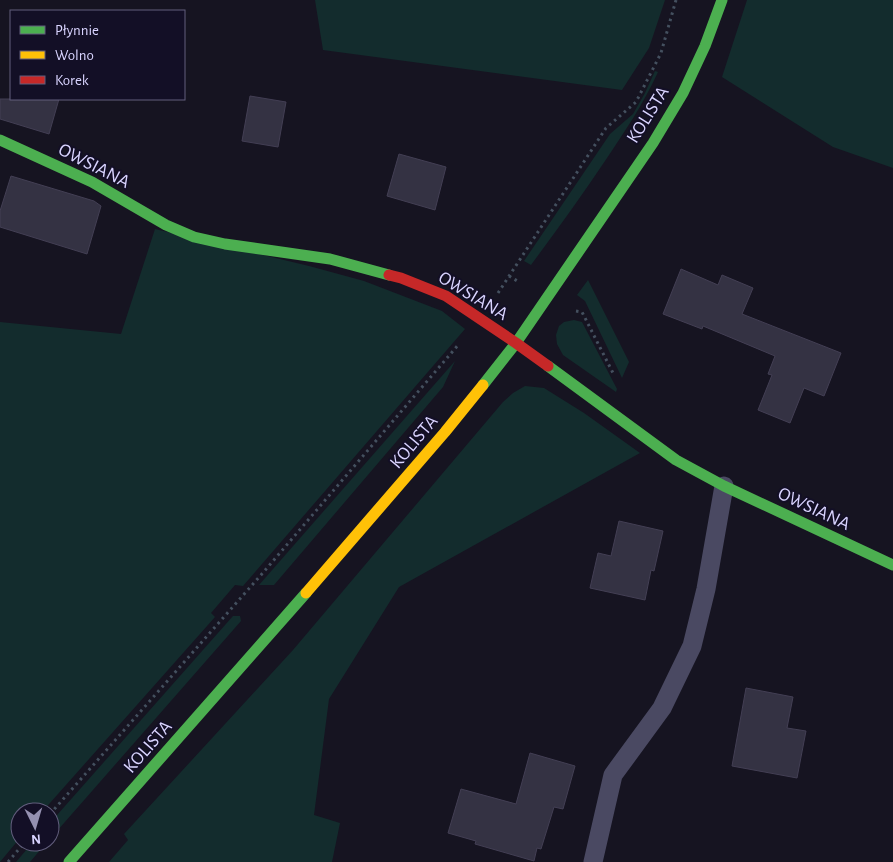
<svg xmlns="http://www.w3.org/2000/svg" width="893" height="862" font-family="'Alegreya Sans',sans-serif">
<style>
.green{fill:#132c2d}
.building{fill:#343243;stroke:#433f54}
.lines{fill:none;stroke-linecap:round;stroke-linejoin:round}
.path{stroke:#44505f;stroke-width:3;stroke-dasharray:2.5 4;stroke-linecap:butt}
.lane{stroke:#4a4962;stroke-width:19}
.fast{stroke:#4caf50;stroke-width:11}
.slow{stroke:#ffc107;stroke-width:11}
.jam{stroke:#c62828;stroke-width:11}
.labels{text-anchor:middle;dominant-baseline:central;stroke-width:4;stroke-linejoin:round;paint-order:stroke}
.street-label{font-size:19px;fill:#d9d4ff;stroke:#130f26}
</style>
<rect width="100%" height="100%" fill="#161421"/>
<path class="green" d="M 315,0 L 665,0 L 649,48 L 622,90 L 323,50 Z
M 747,0 L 893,0 L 893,168 L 833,147 L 722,77 Z
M 655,71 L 658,72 C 643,105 625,131 605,161 C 581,197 556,231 531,265 L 524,261 L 610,134 L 633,114 L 645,93 Z
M 155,229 L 309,266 L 364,281 L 442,311 L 465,329 L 243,586 L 235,585 L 211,613 L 215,617 L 42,812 L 20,812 L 20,838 L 0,862 L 0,322 L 121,334 Z
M 588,280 L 629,362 L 622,378 L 585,301 L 577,295 Z
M 574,320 L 582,322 L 617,389 L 616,392 L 563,355 L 557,344 L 556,335 L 559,326 L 564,322 Z
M 455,361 L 443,387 L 274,585 L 259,585 Z
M 525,386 L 544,388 L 584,413 L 640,453 L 399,587 L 329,699 L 314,815 L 340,823 L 332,862 L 109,862 L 128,840 L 124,834 L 293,650 L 503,402 L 513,393 Z
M 233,616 L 240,616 L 241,621 L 50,839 L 50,823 Z
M 33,842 L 47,842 L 30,862 L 16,862 Z"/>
<path class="building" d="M 250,96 L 286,102 L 278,147 L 242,141 Z
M 0,99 L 59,99 L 49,134 L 0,119 Z
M 399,154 L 446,167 L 435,210 L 387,196 Z
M 11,176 L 94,201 L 101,206 L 87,254 L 0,227 L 0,211 Z
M 681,269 L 718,285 L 722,275 L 753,288 L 742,314 L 841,353 L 824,396 L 804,388 L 790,423 L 758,410 L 772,375 L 768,374 L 775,356 L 703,326 L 702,329 L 663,314 Z
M 619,521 L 663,531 L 654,571 L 651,570 L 645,600 L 590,588 L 598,553 L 611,556 Z
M 746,688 L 793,697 L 787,728 L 806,731 L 797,778 L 732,766 Z
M 530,753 L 575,766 L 563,809 L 554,807 L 541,849 L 537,848 L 534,861 L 475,844 L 476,841 L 448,833 L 461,789 L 516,804 Z"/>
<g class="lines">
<path class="path" d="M 509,276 L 519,282
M 498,293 L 606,128 L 636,102 L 661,53 L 676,0
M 576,311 L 582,312 L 613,373
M 50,814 L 261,575 L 459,344
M 8,862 L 25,842"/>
<path class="lane" d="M 593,862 L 613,775 L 662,708 L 692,646 L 706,589 L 724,486"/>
<path class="fast" d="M 0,140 L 92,182 L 166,225 L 194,237 L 225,244 L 330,259 L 389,275
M 548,366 L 676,460 L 724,486 L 893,565
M 483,385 L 516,343 L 653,143 L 683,93 L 705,46 L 722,0
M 69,862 L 306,593"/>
<path class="slow" d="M 306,593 L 445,432 L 483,385"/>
<path class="jam" d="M 389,275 L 401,278 L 446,296 L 516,343 L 548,366"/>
</g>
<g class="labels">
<g class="street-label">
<text transform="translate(648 115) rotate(-58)">KOLISTA</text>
<text transform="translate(94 166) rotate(27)">OWSIANA</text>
<text transform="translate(473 296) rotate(31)">OWSIANA</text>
<text transform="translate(414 442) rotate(-50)">KOLISTA</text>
<text transform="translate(814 509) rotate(25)">OWSIANA</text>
<text transform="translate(148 747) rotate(-49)">KOLISTA</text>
</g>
</g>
<rect x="10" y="10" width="175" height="90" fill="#130f26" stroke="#625e7d"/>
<rect x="20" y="26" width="25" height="8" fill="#4caf50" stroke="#625e7d"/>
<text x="55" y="35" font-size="15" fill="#d9d4ff">Płynnie</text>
<rect x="20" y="51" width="25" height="8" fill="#ffc107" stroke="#625e7d"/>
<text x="55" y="60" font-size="15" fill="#d9d4ff">Wolno</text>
<rect x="20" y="76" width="25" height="8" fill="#c62828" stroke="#625e7d"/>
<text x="55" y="85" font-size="15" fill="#d9d4ff">Korek</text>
<g transform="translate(35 827) rotate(175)"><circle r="24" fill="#130f26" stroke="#625e7d"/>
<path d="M0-4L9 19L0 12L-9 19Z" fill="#9591b1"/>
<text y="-8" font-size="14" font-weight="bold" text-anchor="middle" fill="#d9d4ff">N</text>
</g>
</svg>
